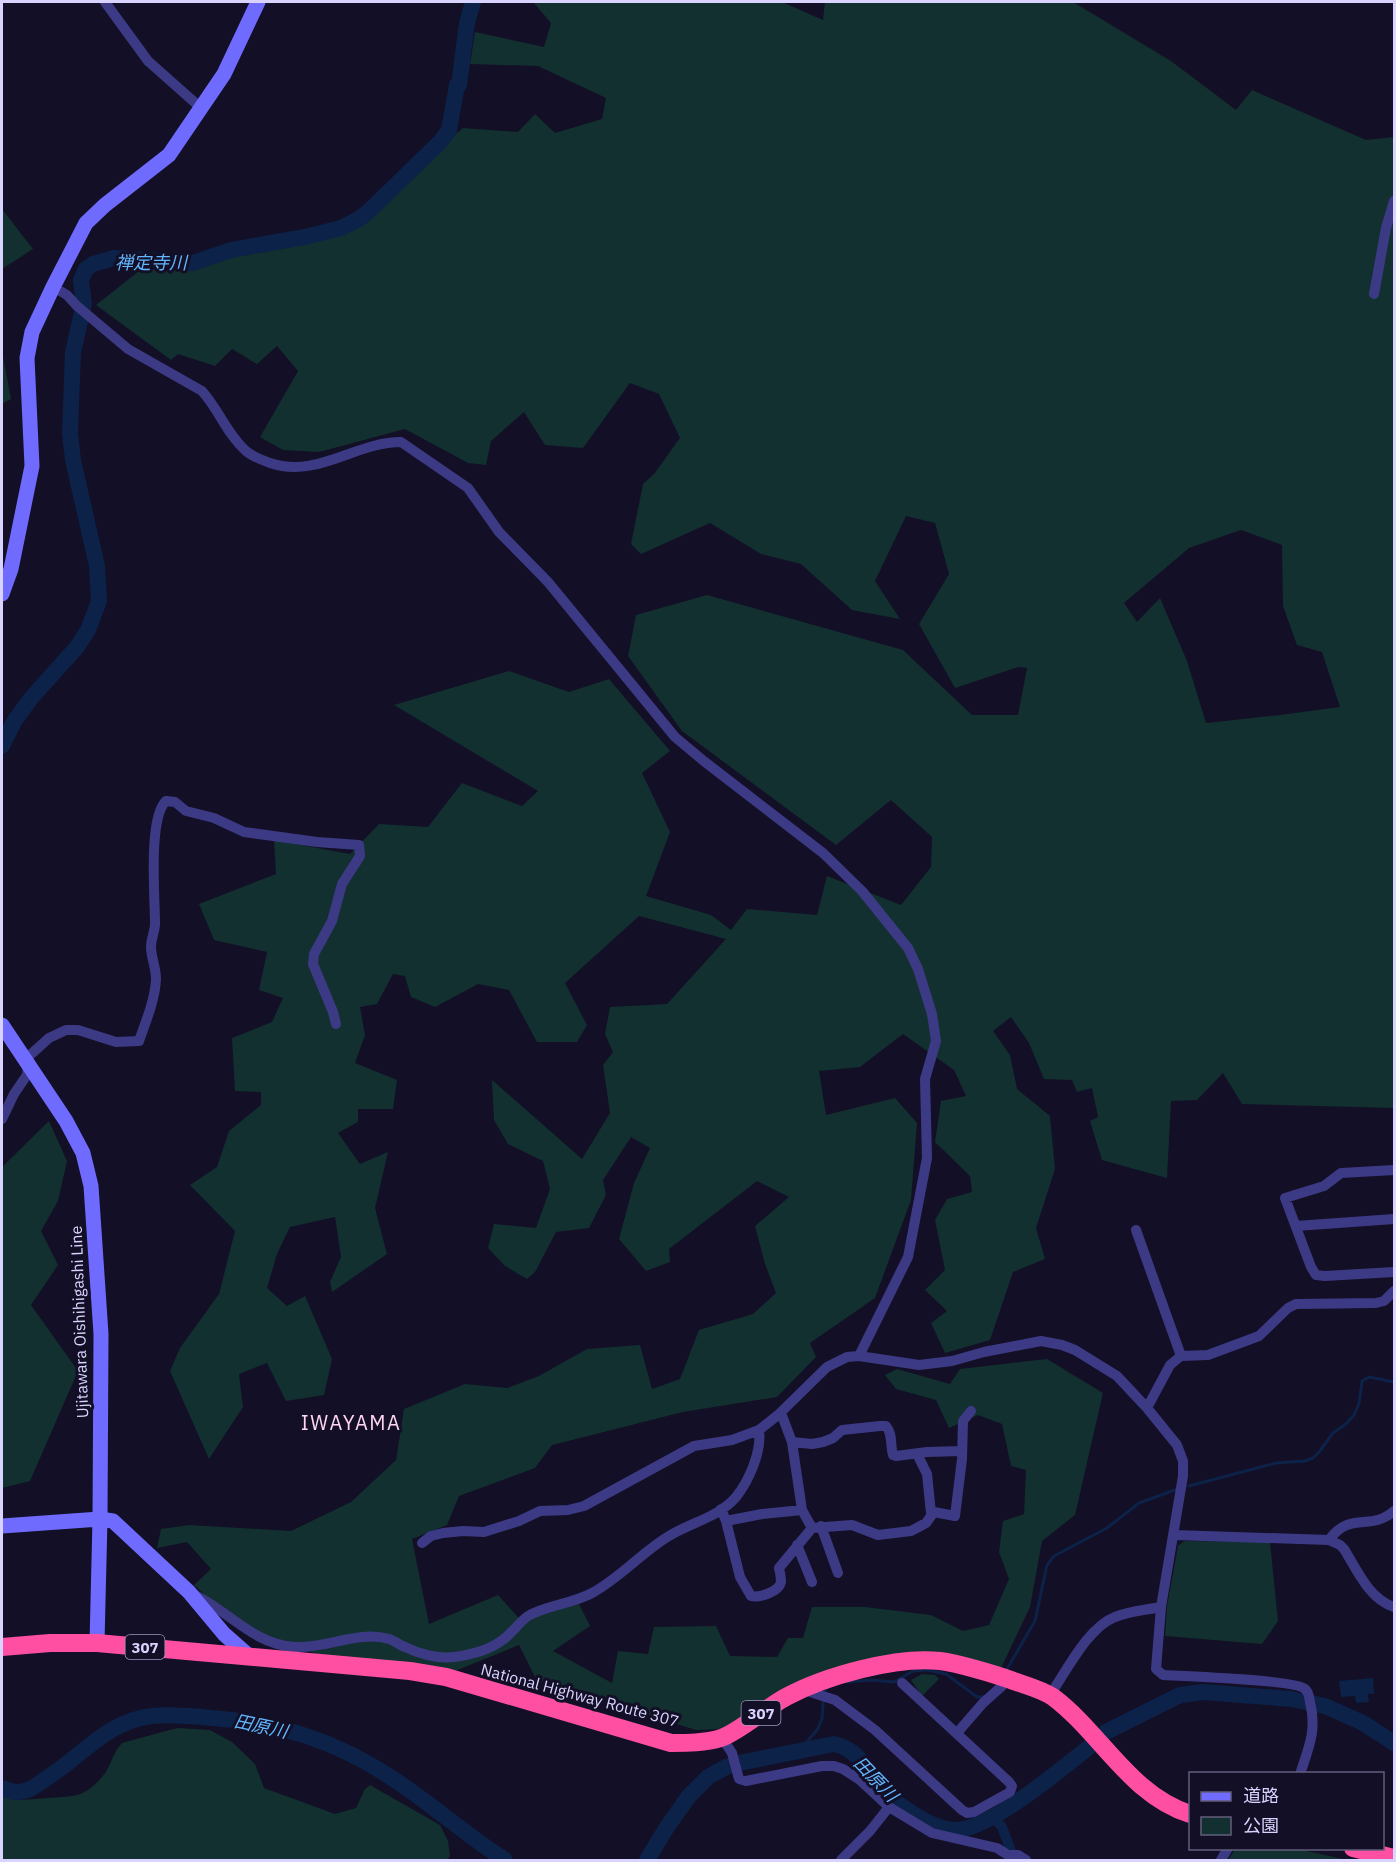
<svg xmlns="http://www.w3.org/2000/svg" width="1396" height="1862" font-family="'IBM Plex Sans','Noto Sans JP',sans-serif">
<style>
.green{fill:#12302f;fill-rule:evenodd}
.water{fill:#0c2248}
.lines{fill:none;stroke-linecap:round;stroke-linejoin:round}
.stream{stroke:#0c2248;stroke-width:3}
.canal{stroke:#0c2248;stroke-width:10}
.river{stroke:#0c2248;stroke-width:16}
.street{stroke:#3d3a85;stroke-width:10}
.secondary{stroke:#6f6bff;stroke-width:15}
.highway{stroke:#ff4fa3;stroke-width:18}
.labels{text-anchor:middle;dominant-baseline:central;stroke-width:6;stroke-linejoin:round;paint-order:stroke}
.shield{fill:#130f26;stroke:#9e99be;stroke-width:1.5}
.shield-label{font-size:15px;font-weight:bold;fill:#d9d4ff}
.street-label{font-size:16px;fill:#d9d4ff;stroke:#130f26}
.water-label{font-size:18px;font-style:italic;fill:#62b6ff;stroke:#130f26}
.quarter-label{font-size:20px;letter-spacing:1.5px;fill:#ffd6f0;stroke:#130f26}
</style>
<rect width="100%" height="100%" fill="#130f26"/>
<path class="green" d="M 533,2 L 782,2 L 823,20 L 825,2 L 1073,2 L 1171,61 L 1236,110 L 1252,90 L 1366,140 L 1394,137 L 1394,1108 L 1242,1104 L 1223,1073 L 1197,1100 L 1171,1101 L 1167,1178 L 1102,1160 L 1090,1121 L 1098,1117 L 1092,1088 L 1077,1092 L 1072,1080 L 1044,1079 L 1029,1043 L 1011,1017 L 993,1031 L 1010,1055 L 1017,1089 L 1050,1116 L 1055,1169 L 1036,1228 L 1045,1259 L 1013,1272 L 990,1340 L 945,1353 L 931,1323 L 947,1311 L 925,1290 L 945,1270 L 935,1220 L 947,1199 L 972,1192 L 970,1176 L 935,1142 L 941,1101 L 966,1096 L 954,1070 L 903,1034 L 860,1067 L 819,1071 L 826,1115 L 895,1098 L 917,1123 L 911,1200 L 875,1298 L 810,1343 L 816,1357 L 777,1397 L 683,1412 L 552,1445 L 535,1468 L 459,1496 L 447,1525 L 412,1539 L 429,1624 L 498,1595 L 519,1618 L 579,1604 L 590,1626 L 553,1651 L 612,1683 L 618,1651 L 648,1654 L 654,1627 L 716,1626 L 730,1656 L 777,1657 L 788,1638 L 803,1638 L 812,1607 L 865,1607 L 931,1615 L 963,1631 L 989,1625 L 1009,1579 L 999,1552 L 1003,1521 L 1024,1514 L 1026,1470 L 1011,1466 L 1002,1424 L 978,1415 L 949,1428 L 936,1400 L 896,1389 L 885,1375 L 897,1369 L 950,1384 L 960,1369 L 1047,1359 L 1103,1393 L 1075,1515 L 1042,1541 L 1030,1607 L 1001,1668 L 921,1653 L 722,1729 L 696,1730 L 602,1701 L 562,1696 L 535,1677 L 519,1645 L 450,1673 L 318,1654 L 250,1637 L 194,1585 L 211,1569 L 187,1542 L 157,1548 L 161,1529 L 189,1525 L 291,1531 L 351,1502 L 396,1460 L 404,1409 L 465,1384 L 507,1388 L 539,1376 L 587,1349 L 640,1345 L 652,1389 L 680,1379 L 699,1330 L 753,1314 L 776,1293 L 765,1264 L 755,1226 L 789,1197 L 757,1181 L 669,1249 L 670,1262 L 646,1271 L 619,1239 L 634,1183 L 650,1148 L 631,1137 L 603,1180 L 606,1195 L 589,1228 L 556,1232 L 535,1272 L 527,1279 L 505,1266 L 488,1248 L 494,1224 L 536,1228 L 550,1189 L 543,1161 L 508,1144 L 494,1120 L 492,1080 L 582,1159 L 610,1113 L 603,1065 L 613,1052 L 605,1034 L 610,1007 L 667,1004 L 726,939 L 639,916 L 565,983 L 587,1025 L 577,1042 L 537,1042 L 509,990 L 478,984 L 435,1007 L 411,997 L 405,976 L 393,974 L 377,1004 L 360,1007 L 365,1035 L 355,1063 L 397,1080 L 393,1109 L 358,1109 L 358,1122 L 338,1133 L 360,1164 L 388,1152 L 375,1208 L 387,1254 L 332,1292 L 330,1282 L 341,1257 L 335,1217 L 290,1227 L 277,1254 L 267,1288 L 287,1306 L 305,1296 L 332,1359 L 324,1395 L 286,1401 L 267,1363 L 239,1374 L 243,1407 L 209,1459 L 170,1371 L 180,1348 L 219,1294 L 235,1231 L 190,1185 L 217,1167 L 229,1131 L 261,1105 L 261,1092 L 235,1091 L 232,1038 L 272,1022 L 283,998 L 259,990 L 267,952 L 214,940 L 199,904 L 276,874 L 274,840 L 350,854 L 379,824 L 428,827 L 462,783 L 522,806 L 538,791 L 394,705 L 509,671 L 569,692 L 609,679 L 670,751 L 642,773 L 670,832 L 646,896 L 711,915 L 731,930 L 747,909 L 817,915 L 827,876 L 901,905 L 931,867 L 932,837 L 891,800 L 836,845 L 682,731 L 628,656 L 636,615 L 707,595 L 903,650 L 972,715 L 1018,715 L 1027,668 L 1018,667 L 955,688 L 919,624 L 949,574 L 935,523 L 906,516 L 875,581 L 900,619 L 852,610 L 801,564 L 761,554 L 710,523 L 641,554 L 631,544 L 643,484 L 654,474 L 680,438 L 659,394 L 630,383 L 583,448 L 545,445 L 524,412 L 491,441 L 486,465 L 468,463 L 405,429 L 319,452 L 283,450 L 260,437 L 298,371 L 277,346 L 257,364 L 232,349 L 215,366 L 178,354 L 171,360 L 96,305 L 139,271 L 333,238 L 463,128 L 518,132 L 535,114 L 555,133 L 602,119 L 606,98 L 538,66 L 470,64 L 475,32 L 544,47 L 551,23 ZM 1241,530 L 1282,545 L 1283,606 L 1297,645 L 1322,652 L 1340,707 L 1280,715 L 1206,723 L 1187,661 L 1160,598 L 1137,622 L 1124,603 L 1189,548 Z
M 2,209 L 33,249 L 2,269 Z
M 2,351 L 11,399 L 2,404 Z
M 49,1121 L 67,1161 L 58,1201 L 41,1231 L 58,1265 L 31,1305 L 78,1371 L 30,1481 L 2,1488 L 2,1167 Z
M 1184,1541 L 1270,1542 L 1278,1621 L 1262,1644 L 1165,1636 L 1167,1606 L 1178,1546 Z
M 922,1674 L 935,1675 L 939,1679 L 922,1696 L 911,1680 Z
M 177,1728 L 210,1730 L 232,1742 L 255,1764 L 264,1788 L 335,1814 L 356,1808 L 365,1789 L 370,1785 L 440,1825 L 448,1841 L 450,1856 L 447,1860 L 2,1860 L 2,1796 C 18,1802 30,1799 47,1798 C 71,1796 83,1799 101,1778 C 111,1768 112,1753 122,1743 Z
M 1235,1849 L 1298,1849 L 1347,1860 L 1228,1860 Z"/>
<path class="water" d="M 1373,1678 L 1374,1694 L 1368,1694 L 1369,1702 L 1356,1703 L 1355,1696 L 1341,1697 L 1339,1681 Z"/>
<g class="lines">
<path class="stream" d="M 1189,1486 L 1276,1463 L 1305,1461 L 1313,1458 L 1319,1452 L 1333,1433 L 1346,1424 L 1354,1415 L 1359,1404 L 1362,1381 L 1369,1377 L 1394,1382
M 1007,1669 L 1035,1621 L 1047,1565 L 1054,1556 L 1107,1528 L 1139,1503 L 1175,1490
M 848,1682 L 871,1680 L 894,1682 L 913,1671 L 928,1670 L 946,1674 L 977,1697 L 985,1697
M 799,1751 L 817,1730 L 822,1719 L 824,1691 L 827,1688"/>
<path class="canal" d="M 992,1816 L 1002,1827 L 1011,1851"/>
<path class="river" d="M 2,746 L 15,720 L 32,697 L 77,647 L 88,630 L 99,601 L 97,566 L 73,460 L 70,433 L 73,352 L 84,304 L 81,280 L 86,269 L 93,264 L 114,258 L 193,263 L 231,250 L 305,237 L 341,228 L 359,219 L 369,211 L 440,142 L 449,130 L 457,85 L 459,85 L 467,23 L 473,2
M 1106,1732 L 1180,1695 L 1203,1692 L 1291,1699 L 1325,1706 L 1363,1723 L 1394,1743
M 2,1788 C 8,1791 17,1793 24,1791 C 31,1790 38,1784 44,1780 C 80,1758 107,1721 152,1716 C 172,1714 192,1716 212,1718 C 280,1723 337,1741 395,1780 C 433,1805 467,1836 505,1860
M 647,1860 L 667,1827 L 689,1796 L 708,1777 L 726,1767 L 744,1762 L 834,1744 C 845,1746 856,1754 864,1764 C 868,1768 868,1775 872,1780 C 888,1798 931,1831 957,1830 C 991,1828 1060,1770 1088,1748"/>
<path class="street" d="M 105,2 L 148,61 L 201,108
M 53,287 L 67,295 L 77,306 L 128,349 L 202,391 C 219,410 227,434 246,451 C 253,457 262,460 270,463 C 317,479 355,442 401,442 L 468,488 L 499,532 L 548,582 L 675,737 L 705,762 L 823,853 L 862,891 L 908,948 L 918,969 L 932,1014 L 936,1041 L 925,1079 L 927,1158 L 908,1257 L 859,1356
M 1374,294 L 1386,228 L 1394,201
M 2,1119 L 14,1094 L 27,1075 L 29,1056 L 49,1038 L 66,1030 L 78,1030 L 116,1042 L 139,1041 C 146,1021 155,1000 156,979 C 156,968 151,957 151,947 C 151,939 155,931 155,924 C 155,897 148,818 166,801 L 175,802 L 186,811 L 214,818 L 244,832 L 317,842 L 359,845 L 360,856 L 342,884 L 332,921 L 314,954 L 313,964 L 333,1012 L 336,1024
M 1296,1226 L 1394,1219
M 1136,1230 L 1181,1356
M 1394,1272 L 1325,1276 L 1316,1275 L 1311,1267 L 1285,1198 L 1324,1186 L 1341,1173 L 1394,1170
M 1147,1408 L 1170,1365 L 1181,1356 L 1208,1355 L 1259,1336 L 1288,1308 L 1296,1304 L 1376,1303 L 1384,1301 L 1394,1291
M 781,1413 L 792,1442 L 802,1510 L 812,1528
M 792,1442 L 812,1444 L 823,1442 L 833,1438 L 842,1430 L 880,1426 L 886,1426 C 893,1434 890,1445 893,1455 L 896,1456 L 927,1452 L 962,1451
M 917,1454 L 927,1474 L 931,1513
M 721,1509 L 726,1521 L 740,1577 L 751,1596 C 759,1598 779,1592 781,1582 C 781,1578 780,1572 779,1568 L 812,1528 L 852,1525 L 878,1535 L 911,1531 L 926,1523 L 934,1512 L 955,1516 L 962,1459 L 963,1421 L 971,1411
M 726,1521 L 762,1514 L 802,1510
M 821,1526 L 838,1573
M 1174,1535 L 1329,1540 L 1340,1545 L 1344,1549 C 1357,1570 1369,1599 1394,1607
M 1329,1540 C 1351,1510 1370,1532 1394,1511
M 422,1543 L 431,1536 L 443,1533 L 463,1531 L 484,1532 L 519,1521 L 540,1511 L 568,1510 L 584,1506 L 694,1446 L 732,1440 L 759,1430 L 778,1415 L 827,1367 L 847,1357 L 859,1356 L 919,1365 L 952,1361 L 984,1352 L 1041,1341 L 1062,1345 L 1075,1350 L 1117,1376 L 1147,1408 L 1177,1445 L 1183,1461 L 1183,1476 L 1161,1607 L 1156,1669 L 1163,1675 C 1182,1676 1296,1680 1305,1689 C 1309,1692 1309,1697 1310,1702 C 1317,1730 1309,1747 1300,1774
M 797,1545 L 812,1582
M 191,1593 C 227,1609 252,1644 294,1647 C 326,1649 358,1630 389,1639 C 395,1641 400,1645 405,1647 C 420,1654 437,1659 454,1657 C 469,1655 489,1650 501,1641 C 511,1635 518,1623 528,1616 C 547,1605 572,1604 592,1593 C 620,1578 642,1552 669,1536 C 690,1523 719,1517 736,1497 C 749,1481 762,1451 759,1430
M 804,1690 L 835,1700 L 875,1730 L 962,1810 L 967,1813 L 974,1812 L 1010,1792 L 1012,1786 L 1009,1782 L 902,1683
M 1050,1695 C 1066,1672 1088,1627 1115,1617 C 1130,1611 1146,1610 1161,1607
M 957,1733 L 983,1703 L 1002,1686 L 1007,1678
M 722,1738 L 732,1753 L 739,1779 L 746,1781 L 822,1766 L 834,1766 L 843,1769 L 860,1780 L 889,1807 L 932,1833 L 997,1848 L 1008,1855 L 1018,1855 L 1026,1860
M 841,1860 L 870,1831 L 889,1807
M 1221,1860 L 1228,1848"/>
<path class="secondary" d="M 2,594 L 11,569 L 32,466 L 27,358 L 32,332 L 53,287 L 86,223 L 105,205 L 169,155 L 224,74 L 258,2
M 2,1025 L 66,1121 L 83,1153 L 91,1186 L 101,1334 L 100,1519 L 97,1643
M 2,1526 L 100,1519 L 113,1521 L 189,1592 L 224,1634 L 249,1656"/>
<path class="highway" d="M 2,1647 L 50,1643 L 97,1643 L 410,1671 L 446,1677 L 671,1743 C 687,1743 705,1743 721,1738 C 739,1732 767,1707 786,1697 C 825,1676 896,1656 940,1661 C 957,1663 994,1674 1011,1680 C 1024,1685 1041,1689 1053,1697 C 1101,1733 1130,1795 1190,1814
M 1353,1848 L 1394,1858"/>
</g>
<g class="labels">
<g class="shield">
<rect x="125.5" y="1635" width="39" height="24" rx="4.5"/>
<rect x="741.5" y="1701" width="39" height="24" rx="4.5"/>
</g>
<g class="shield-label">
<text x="145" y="1647">307</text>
<text x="761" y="1713">307</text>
</g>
<g class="street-label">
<text transform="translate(79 1322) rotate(-92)">Ujitawara Oishihigashi Line</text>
<text transform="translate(580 1695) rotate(15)">National Highway Route 307</text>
</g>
<g class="water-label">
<text x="151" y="262">禅定寺川</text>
<text transform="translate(261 1726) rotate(12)">田原川</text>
<text transform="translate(876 1779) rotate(46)">田原川</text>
</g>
<g class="quarter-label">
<text x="351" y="1422">IWAYAMA</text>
</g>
</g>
<rect width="1396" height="1862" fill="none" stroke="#d9d4ff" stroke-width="6"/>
<rect x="1189" y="1772" width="195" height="78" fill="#130f26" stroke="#625e7d" stroke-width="1.5"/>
<rect x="1201" y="1792" width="30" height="9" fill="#6f6bff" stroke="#625e7d" stroke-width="1.5"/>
<text x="1243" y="1802" font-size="18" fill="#d9d4ff">道路</text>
<rect x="1201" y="1817" width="30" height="18" fill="#12302f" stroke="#625e7d" stroke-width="1.5"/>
<text x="1243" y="1832" font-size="18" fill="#d9d4ff">公園</text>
</svg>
